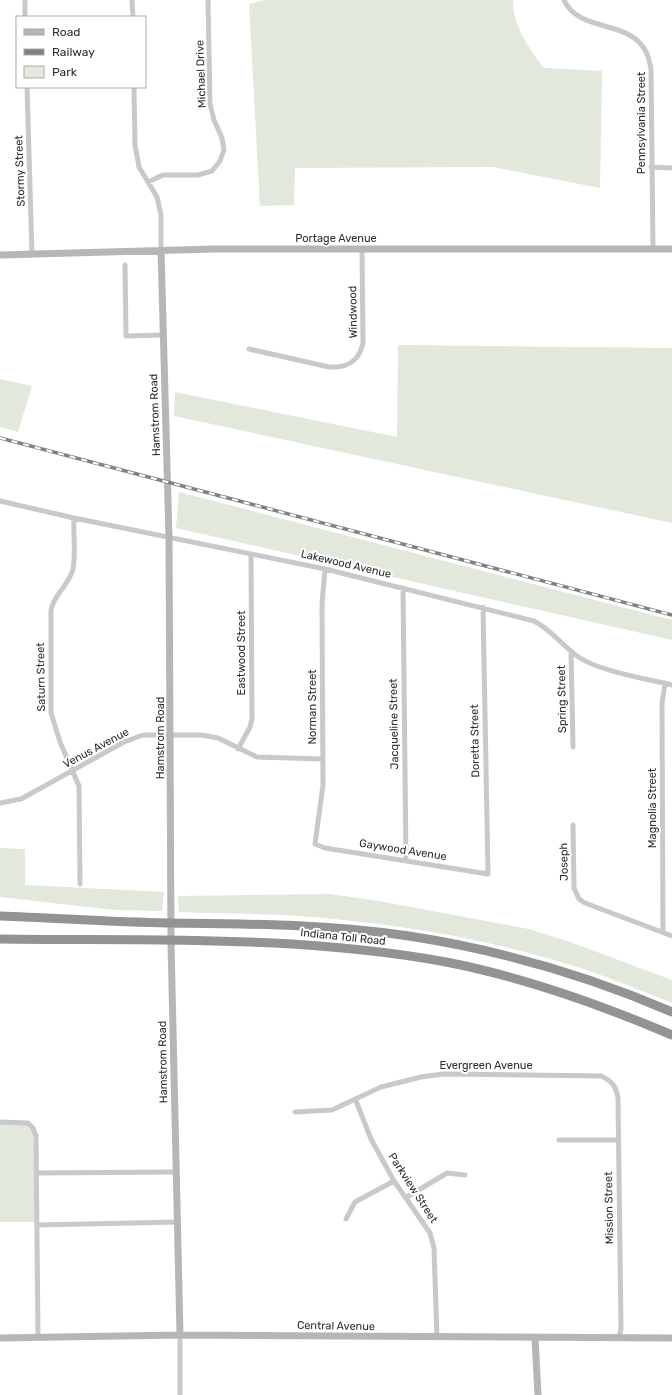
<svg xmlns="http://www.w3.org/2000/svg" width="672" height="1395" font-family="Rubik,sans-serif">
<style>
.green{fill:#e2e8db}
.lines{fill:none;stroke-linecap:round;stroke-linejoin:round}
.street{stroke:#c9c9c9;stroke-width:5}
.secondary{stroke:#b6b6b6;stroke-width:7}
.highway{stroke:#939393;stroke-width:9}
.rail-casing{stroke:#818181;stroke-width:3.5}
.rail{stroke:#fff;stroke-width:2;stroke-dasharray:6;stroke-linecap:butt}
.labels{text-anchor:middle;dominant-baseline:central;stroke-width:4;stroke-linejoin:round;paint-order:stroke}
.street-label{font-size:11px;fill:#2c2c2c;stroke:#fff}
</style>
<rect width="100%" height="100%" fill="#fff"/>
<path class="green" d="M 265,0 L 513,0 C 513,27 528,47 544,68 L 602,71 L 600,188 L 493,167 L 295,168 L 294,205 L 260,206 L 249,4 Z
M 398,345 L 672,348 L 672,523 L 174,416 L 175,392 L 397,437 Z
M 0,379 L 32,386 L 18,432 L 0,427 Z
M 179,492 L 672,620 L 672,640 L 176,528 Z
M 0,848 L 25,849 L 25,885 L 164,892 L 162,911 L 114,910 L 0,897 Z
M 330,894 L 379,901 L 529,929 L 573,943 L 672,980 L 672,1003 C 637,989 601,974 564,963 C 482,938 397,924 312,917 C 268,913 223,914 179,912 L 178,896 Z
M 23,1121 L 33,1128 L 37,1222 L 0,1222 L 0,1122 Z"/>
<g class="lines">
<path class="street" d="M 25,0 L 25,17
M 132,0 L 133,17
M 564,0 C 579,34 632,18 647,54 C 649,58 650,64 651,69 L 653,249
M 27,87 L 32,254
M 134,87 L 135,145 L 139,167 L 157,197 L 161,215 L 161,250
M 651,167 L 672,168
M 148,182 L 163,175 L 198,175 L 212,171 L 220,161 L 224,150 L 222,138 L 214,120 L 210,104 L 208,0
M 125,265 L 126,336 L 163,335
M 249,349 L 329,367 C 347,368 359,362 363,343 L 362,248
M 0,501 L 74,518 L 325,569 L 534,621 C 552,630 563,647 580,658 C 600,671 647,679 672,685
M 74,518 C 73,534 76,553 73,569 C 69,585 54,594 51,610 L 51,713 L 60,742 L 79,786 L 80,884
M 325,569 L 322,604 L 323,785 L 315,844 L 325,848 L 488,874 L 483,607
M 403,588 L 406,861
M 571,651 L 573,747
M 238,749 L 250,727 L 252,719 L 251,554
M 0,803 L 21,799 L 124,742 L 143,735 L 202,735 L 218,738 L 257,757 L 322,759
M 573,825 L 574,888 L 579,899 L 585,903 L 672,936
M 663,932 L 662,704 L 665,683
M 356,1101 L 371,1139 L 394,1181 L 430,1233 L 434,1248 L 437,1338
M 295,1112 L 332,1110 L 381,1087 L 421,1077 L 443,1074 L 601,1076 C 612,1081 616,1086 618,1098 L 621,1329 L 619,1337
M 0,1122 L 28,1123 L 33,1128 L 36,1136 L 38,1338
M 559,1140 L 618,1140
M 36,1173 L 176,1172
M 407,1197 L 447,1173 L 465,1175
M 346,1219 L 355,1202 L 394,1181
M 37,1225 L 178,1222
M 180,1395 L 180,1335"/>
<path class="secondary" d="M 161,250 L 169,538 L 171,943 L 180,1335
M 0,255 L 214,249 L 672,249
M 0,1338 L 180,1335 L 672,1338
M 535,1338 L 538,1395"/>
<path class="highway" d="M 0,916 C 56,918 112,922 168,923 C 248,924 329,924 409,936 C 500,950 587,975 672,1012
M 0,939 C 148,941 300,935 446,962 C 524,977 599,1004 672,1035"/>
<defs>
<path id="rail" d="M 0,438 L 672,615"/>
</defs>
<use href="#rail" class="rail-casing"/>
<use href="#rail" class="rail"/>
</g>
<g class="labels">
<g class="street-label">
<text transform="translate(201 74) rotate(-92)">Michael Drive</text>
<text transform="translate(641 123) rotate(-90)">Pennsylvania Street</text>
<text transform="translate(20 171) rotate(-92)">Stormy Street</text>
<text x="336" y="238">Portage Avenue</text>
<text transform="translate(353 312) rotate(-91)">Windwood</text>
<text transform="translate(155 415) rotate(-92)">Hamstrom Road</text>
<text transform="translate(346 564) rotate(13)">Lakewood Avenue</text>
<text transform="translate(241 653) rotate(-90)">Eastwood Street</text>
<text transform="translate(41 677) rotate(-91)">Saturn Street</text>
<text transform="translate(562 699) rotate(-91)">Spring Street</text>
<text transform="translate(312 707) rotate(-90)">Norman Street</text>
<text transform="translate(394 724) rotate(-91)">Jacqueline Street</text>
<text transform="translate(160 738) rotate(-90)">Hamstrom Road</text>
<text transform="translate(475 741) rotate(-91)">Doretta Street</text>
<text transform="translate(96 748) rotate(-28)">Venus Avenue</text>
<text transform="translate(652 808) rotate(-90)">Magnolia Street</text>
<text transform="translate(403 850) rotate(9)">Gaywood Avenue</text>
<text transform="translate(564 862) rotate(-91)">Joseph</text>
<text transform="translate(343 937) rotate(6)">Indiana Toll Road</text>
<text transform="translate(163 1062) rotate(-91)">Hamstrom Road</text>
<text x="486" y="1065">Evergreen Avenue</text>
<text transform="translate(413 1188) rotate(57)">Parkview Street</text>
<text transform="translate(609 1208) rotate(-91)">Mission Street</text>
<text transform="translate(336 1326) rotate(1)">Central Avenue</text>
</g>
</g>
<rect x="16" y="16" width="130" height="72" fill="#ffffff" stroke="#ababab"/>
<rect x="24" y="29" width="20" height="6" fill="#b6b6b6" stroke="#ababab"/>
<text x="52" y="36" font-size="12" fill="#2c2c2c">Road</text>
<rect x="24" y="49" width="20" height="6" fill="#818181" stroke="#ababab"/>
<text x="52" y="56" font-size="12" fill="#2c2c2c">Railway</text>
<rect x="24" y="66" width="20" height="12" fill="#e2e8db" stroke="#ababab"/>
<text x="52" y="76" font-size="12" fill="#2c2c2c">Park</text>
</svg>
